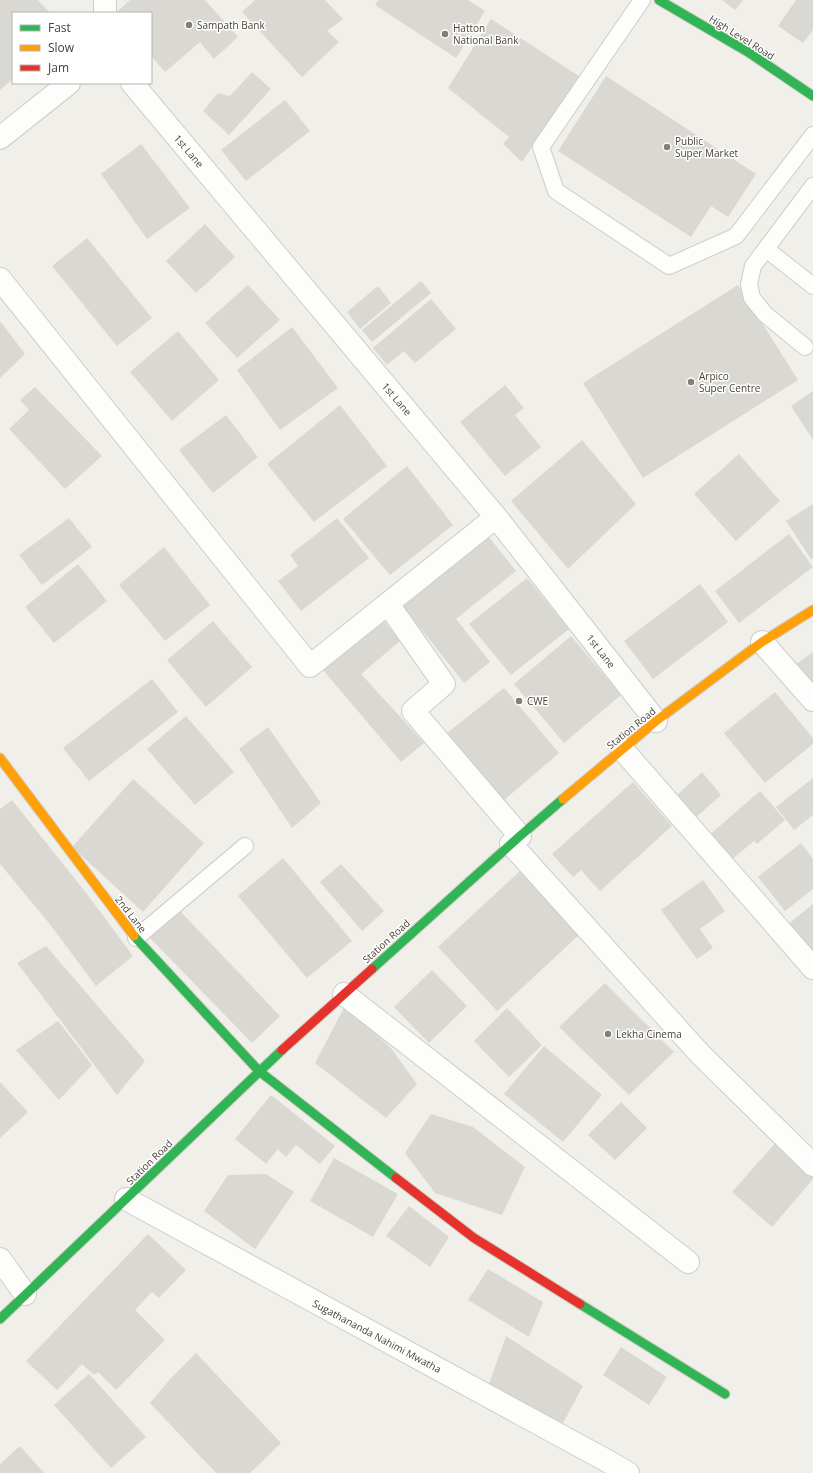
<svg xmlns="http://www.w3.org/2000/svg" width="813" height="1473" font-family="'Open Sans',sans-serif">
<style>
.building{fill:#dad8d2}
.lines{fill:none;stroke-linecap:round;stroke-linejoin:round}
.lane-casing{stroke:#cecdc7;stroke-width:18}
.street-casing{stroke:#cecdc7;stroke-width:24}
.fast-casing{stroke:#d0cdc0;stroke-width:11}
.slow-casing{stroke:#d0cdc0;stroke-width:11}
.jam-casing{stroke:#d0cdc0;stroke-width:11}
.lane{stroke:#fdfdfc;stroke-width:16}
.street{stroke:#fdfdfc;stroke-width:22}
.fast{stroke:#30b455;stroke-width:9}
.slow{stroke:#ff9f0a;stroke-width:9}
.jam{stroke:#e5322d;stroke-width:9}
.poi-dot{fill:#827f74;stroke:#fff;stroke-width:1.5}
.labels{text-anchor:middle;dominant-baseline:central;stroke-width:3;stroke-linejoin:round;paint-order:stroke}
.poi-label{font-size:10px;fill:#474235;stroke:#fff;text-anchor:start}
.street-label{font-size:10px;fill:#474235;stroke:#fff}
</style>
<rect width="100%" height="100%" fill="#f0efea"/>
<path class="building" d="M 0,0 L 38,0 L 50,13 L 13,13 L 13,79 L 0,90 Z
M 130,0 L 205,0 L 238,37 L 214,59 L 200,42 L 165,72 L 151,56 L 151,13 L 116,13 Z
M 255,0 L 325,0 L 343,19 L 327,31 L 339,42 L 302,77 L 242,12 Z
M 379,0 L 468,0 L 485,11 L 456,58 L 375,5 Z
M 722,0 L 743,0 L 735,10 Z
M 796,0 L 813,0 L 813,30 L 803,43 L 778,26 Z
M 491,19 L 579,76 L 522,162 L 503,144 L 509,137 L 448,88 Z
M 252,72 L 271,89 L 229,135 L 203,111 L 218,93 L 230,96 Z
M 606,76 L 756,174 L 728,217 L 711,206 L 691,237 L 558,151 Z
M 285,100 L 310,131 L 246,181 L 221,150 Z
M 141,144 L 190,208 L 147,239 L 101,174 Z
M 205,224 L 235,257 L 196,293 L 166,261 Z
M 87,238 L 152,318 L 117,346 L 52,266 Z
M 421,281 L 431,293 L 372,342 L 362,330 Z
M 248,285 L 280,320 L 237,358 L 205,323 Z
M 738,285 L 798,380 L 643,478 L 583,383 Z
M 378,286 L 391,303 L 360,329 L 347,312 Z
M 431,299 L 456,329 L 415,363 L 404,351 L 387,365 L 373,348 Z
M 0,321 L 25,354 L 0,378 Z
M 292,327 L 338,388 L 280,430 L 237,370 Z
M 178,331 L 219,380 L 172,421 L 130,372 Z
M 505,385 L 524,408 L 515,415 L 541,447 L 505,476 L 460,422 Z
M 35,387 L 102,456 L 65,489 L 9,429 L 29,410 L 20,400 Z
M 813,391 L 813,440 L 791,406 Z
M 340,405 L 387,466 L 314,522 L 267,464 Z
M 226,415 L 258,457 L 213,493 L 179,450 Z
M 582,440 L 636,504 L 568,569 L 511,501 Z
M 739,454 L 780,501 L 736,541 L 694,494 Z
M 407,466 L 453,525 L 390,575 L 343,519 Z
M 813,504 L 813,558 L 811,559 L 786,521 Z
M 69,518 L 92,547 L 42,585 L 19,555 Z
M 337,518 L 369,558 L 301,611 L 278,581 L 298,566 L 290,555 Z
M 789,534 L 813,567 L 739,623 L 715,591 Z
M 489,537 L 516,571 L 456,619 L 490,662 L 464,683 L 402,605 Z
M 164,547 L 210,605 L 165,641 L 119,585 Z
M 78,564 L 107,601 L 54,643 L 25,607 Z
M 527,578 L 569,629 L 511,675 L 469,624 Z
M 700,584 L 728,622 L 653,679 L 624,641 Z
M 383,620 L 400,641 L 361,674 L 424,743 L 401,762 L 323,670 Z
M 213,621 L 252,667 L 206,707 L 167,660 Z
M 571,636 L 621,695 L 564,743 L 514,684 Z
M 813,652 L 813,688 L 795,665 Z
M 152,679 L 178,712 L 89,781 L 63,748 Z
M 504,688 L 559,753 L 503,801 L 447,733 Z
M 775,692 L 813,738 L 813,744 L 765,783 L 724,733 Z
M 186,716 L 234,772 L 195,805 L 147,749 Z
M 268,727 L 321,803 L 292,828 L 239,749 Z
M 702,772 L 721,795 L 695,818 L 675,797 Z
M 813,778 L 813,815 L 794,830 L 776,807 Z
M 133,779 L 204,843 L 143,912 L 72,847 Z
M 633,782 L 672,826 L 600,891 L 581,870 L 573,877 L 552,854 Z
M 760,791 L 785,820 L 757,844 L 754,841 L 730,861 L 708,836 Z
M 12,800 L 87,894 L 133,956 L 96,986 L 49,923 L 0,864 L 0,809 Z
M 801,843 L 813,859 L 813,889 L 785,911 L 758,877 Z
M 283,858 L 352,941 L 307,978 L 238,896 Z
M 341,864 L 384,911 L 362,931 L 320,882 Z
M 520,871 L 579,935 L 497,1011 L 438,947 Z
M 703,880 L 725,911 L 700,929 L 713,948 L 697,959 L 661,910 Z
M 813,904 L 813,955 L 787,925 Z
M 179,910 L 280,1016 L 252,1043 L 150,938 Z
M 46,946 L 145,1061 L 117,1095 L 17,963 Z
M 432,970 L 467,1006 L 429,1043 L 394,1007 Z
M 605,983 L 674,1052 L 629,1095 L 559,1027 Z
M 345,1006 L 390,1047 L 417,1084 L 386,1118 L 315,1063 Z
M 507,1008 L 542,1045 L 509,1077 L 474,1041 Z
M 58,1021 L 92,1065 L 59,1100 L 16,1050 Z
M 544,1046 L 602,1095 L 563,1142 L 504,1094 Z
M 0,1082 L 28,1112 L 0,1138 Z
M 271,1095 L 335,1146 L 320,1164 L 296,1145 L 286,1157 L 278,1149 L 266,1164 L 235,1139 Z
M 621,1102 L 647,1128 L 615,1160 L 588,1135 Z
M 431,1114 L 473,1127 L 525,1167 L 502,1215 L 435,1193 L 405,1153 Z
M 777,1141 L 813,1172 L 813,1179 L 772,1227 L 732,1192 Z
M 334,1158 L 398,1194 L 373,1237 L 310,1201 Z
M 266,1174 L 294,1192 L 255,1249 L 204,1211 L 228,1175 Z
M 409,1206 L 449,1237 L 430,1267 L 386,1236 Z
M 148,1234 L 186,1270 L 159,1298 L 152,1292 L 135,1310 L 165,1340 L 116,1390 L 98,1372 L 94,1375 L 82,1364 L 57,1390 L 26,1361 Z
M 488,1269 L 543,1302 L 529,1337 L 468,1300 Z
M 506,1336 L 583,1386 L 562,1425 L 489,1384 Z
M 621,1347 L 667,1377 L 649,1405 L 603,1375 Z
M 196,1353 L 281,1443 L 250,1473 L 216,1473 L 150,1403 L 172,1377 Z
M 89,1374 L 146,1437 L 111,1468 L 54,1405 Z
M 20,1446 L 44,1473 L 0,1473 L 0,1464 Z"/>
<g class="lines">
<defs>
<path id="lane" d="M 642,0 L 541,147 L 556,191 L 669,266 L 736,236 L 813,135
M 766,249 L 813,286
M 805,347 L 765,314 L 752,298 L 749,284 L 753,266 L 813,186
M 136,938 L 245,846"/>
<path id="street" d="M 105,0 L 105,13
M 132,83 L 496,517 L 656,721
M 0,138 L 69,83
M 0,279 L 310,666 L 496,517
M 388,604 L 444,684 L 413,711 L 520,836
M 762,642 L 813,700
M 622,749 L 813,968
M 511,844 L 700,1054 L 813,1165
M 344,994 L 688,1262
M 126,1199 L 611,1463 L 628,1473
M 0,1259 L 25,1294"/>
<path id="fast" d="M 659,0 L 748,52 L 813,96
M 134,936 L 259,1071 L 396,1178
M 372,969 L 520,836 L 563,799
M 580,1304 L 725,1394
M 0,1319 L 282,1050"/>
<path id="slow" d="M 0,758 L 134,936
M 563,799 L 656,721 L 762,642 L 813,610"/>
<path id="jam" d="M 282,1050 L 372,969
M 396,1178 L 474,1238 L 580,1304"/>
</defs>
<use href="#lane" class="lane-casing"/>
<use href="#street" class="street-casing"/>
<use href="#fast" class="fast-casing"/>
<use href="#slow" class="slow-casing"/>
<use href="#jam" class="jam-casing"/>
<use href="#lane" class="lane"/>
<use href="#street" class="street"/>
<use href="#fast" class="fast"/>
<use href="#slow" class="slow"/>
<use href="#jam" class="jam"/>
</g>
<g class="poi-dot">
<circle cx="189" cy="25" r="4"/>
<circle cx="445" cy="34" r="4"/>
<circle cx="667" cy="147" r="4"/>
<circle cx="691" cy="382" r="4"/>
<circle cx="519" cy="701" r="4"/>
<circle cx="608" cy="1034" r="4"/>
</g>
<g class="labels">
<g class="poi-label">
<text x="197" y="25">Sampath Bank</text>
<text x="453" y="28">Hatton<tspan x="453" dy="12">National Bank</tspan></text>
<text x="675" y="141">Public<tspan x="675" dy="12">Super Market</tspan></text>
<text x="699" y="376">Arpico<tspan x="699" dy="12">Super Centre</tspan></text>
<text x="527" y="701">CWE</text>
<text x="616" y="1034">Lekha Cinema</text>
</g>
<g class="street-label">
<text transform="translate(742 37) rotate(32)">High Level Road</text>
<text transform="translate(189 151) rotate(50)">1st Lane</text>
<text transform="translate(397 399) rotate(50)">1st Lane</text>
<text transform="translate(601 651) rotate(52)">1st Lane</text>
<text transform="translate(631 728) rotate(-39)">Station Road</text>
<text transform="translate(131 914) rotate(52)">2nd Lane</text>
<text transform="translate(386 941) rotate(-42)">Station Road</text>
<text transform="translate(149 1162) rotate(-44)">Station Road</text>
<text transform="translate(377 1336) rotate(28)">Sugathananda Nahimi Mwatha</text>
</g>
</g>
<rect x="12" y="12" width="140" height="72" fill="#ffffff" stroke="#b5b3ae"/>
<rect x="20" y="25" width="20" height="6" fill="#30b455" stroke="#b5b3ae"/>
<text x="48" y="32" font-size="12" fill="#474235">Fast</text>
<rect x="20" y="45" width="20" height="6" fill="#ff9f0a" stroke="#b5b3ae"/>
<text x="48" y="52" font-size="12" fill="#474235">Slow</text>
<rect x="20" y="65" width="20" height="6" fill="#e5322d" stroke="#b5b3ae"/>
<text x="48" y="72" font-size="12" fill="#474235">Jam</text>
</svg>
